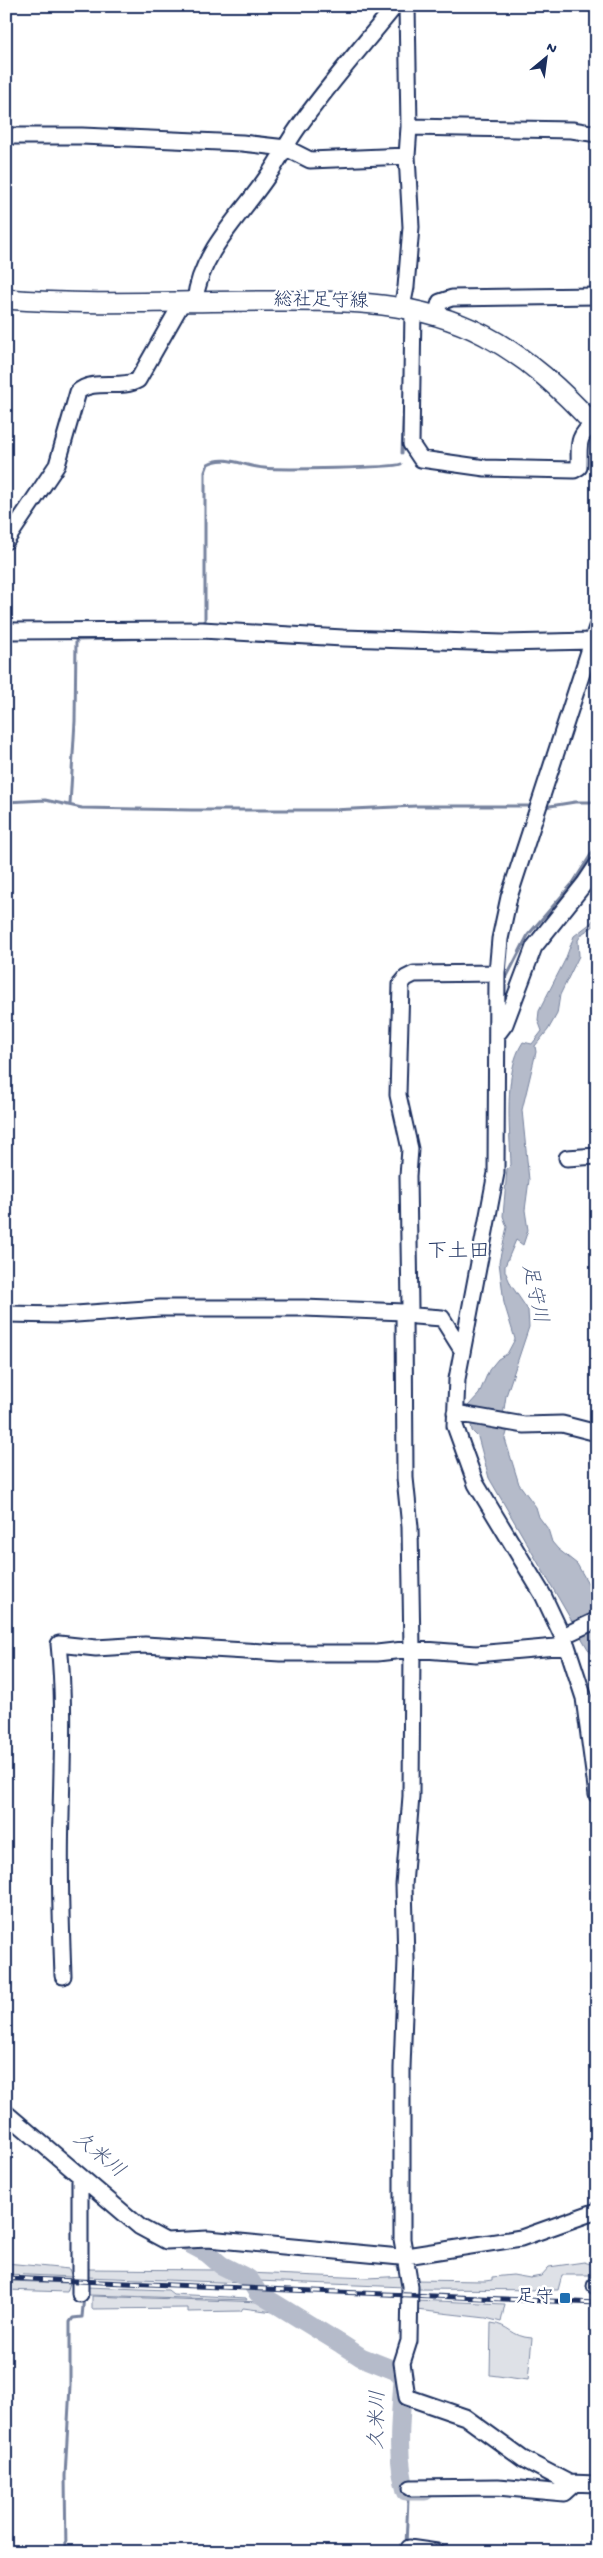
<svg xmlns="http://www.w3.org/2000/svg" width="603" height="2558" font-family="'Gochi Hand','Klee One',sans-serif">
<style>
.green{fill:#dee1e7;stroke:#7c88a2}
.water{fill:#b5bbca;stroke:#77839f}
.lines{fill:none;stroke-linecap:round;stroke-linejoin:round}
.stream{stroke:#77839f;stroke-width:3}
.river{stroke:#b5bbca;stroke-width:19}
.minor-casing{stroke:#1b2f5e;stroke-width:19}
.major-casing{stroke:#1b2f5e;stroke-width:22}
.minor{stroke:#fff;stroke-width:15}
.major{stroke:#fff;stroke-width:19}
.rail-casing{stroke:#1b2f5e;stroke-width:5}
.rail{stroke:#fff;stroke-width:3;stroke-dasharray:9;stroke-linecap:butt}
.poi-dot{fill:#1f6fb2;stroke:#fff;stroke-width:2}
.labels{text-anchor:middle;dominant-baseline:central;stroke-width:5;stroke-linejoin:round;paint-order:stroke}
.street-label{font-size:19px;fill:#1b2f5e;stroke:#fff}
.poi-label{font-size:19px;fill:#1b2f5e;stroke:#fff;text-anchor:end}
.water-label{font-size:20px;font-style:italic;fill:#49597e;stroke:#fff}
.quarter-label{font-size:21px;fill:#1b2f5e;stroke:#fff}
</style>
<rect width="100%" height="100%" fill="#fff"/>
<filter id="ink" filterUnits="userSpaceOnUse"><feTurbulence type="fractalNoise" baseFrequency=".02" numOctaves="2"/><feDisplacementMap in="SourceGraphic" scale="10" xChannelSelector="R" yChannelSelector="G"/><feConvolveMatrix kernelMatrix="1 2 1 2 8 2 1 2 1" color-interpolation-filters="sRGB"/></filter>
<g filter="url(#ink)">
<path class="green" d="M 584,2262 L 597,2266 L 597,2275 L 562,2275 L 558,2290 L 415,2289 L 414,2280 L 485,2281 L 492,2280 L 492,2277 L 513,2275 L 530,2278 L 541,2276 L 549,2267 Z
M 6,2263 L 69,2269 L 72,2277 L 6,2274 Z
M 88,2269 L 217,2270 C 226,2275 238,2276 245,2283 L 86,2277 Z
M 247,2273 L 368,2278 L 405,2276 L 405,2287 L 257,2281 Z
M 6,2281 L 70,2283 L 67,2292 L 6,2290 Z
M 86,2287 L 168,2290 L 173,2294 L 246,2298 L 247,2300 L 89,2295 Z
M 92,2296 L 262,2302 L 281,2313 L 243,2308 L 241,2311 L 188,2312 L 188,2308 L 92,2309 Z
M 415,2300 L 505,2304 L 501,2322 L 486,2318 L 416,2310 Z
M 491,2323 C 510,2325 511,2337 532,2338 L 528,2380 L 490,2375 Z"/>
<path class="water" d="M 597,914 L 597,924 L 583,933 L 578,940 L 579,956 L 560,995 L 557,1014 L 548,1030 L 535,1046 L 536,1052 L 522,1110 L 529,1180 L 525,1210 L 528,1230 L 523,1245 L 516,1240 L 505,1266 L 505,1271 L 511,1285 L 528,1310 L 529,1327 L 506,1396 L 503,1416 L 508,1429 L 505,1439 L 519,1484 L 536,1507 L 539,1517 L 548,1529 L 552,1542 L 558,1549 L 577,1564 L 597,1599 L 597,1659 L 588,1649 L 489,1478 L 478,1437 L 472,1431 L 468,1406 L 479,1394 L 489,1370 L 498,1359 L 507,1354 L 515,1339 L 504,1303 L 499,1262 L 507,1227 L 503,1216 L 507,1169 L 511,1165 C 510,1130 503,1072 523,1042 L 532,1044 L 542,1031 L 538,1020 L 539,1011 L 565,960 L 574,936 L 591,923 Z"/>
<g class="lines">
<path class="stream" d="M 402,453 L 404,401
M 205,627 L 205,472 L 208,464 C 226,454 245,467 264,468 C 280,470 392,468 401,464
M 6,802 L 45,800 L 82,808 L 191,810 L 332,810 L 416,806 L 529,806
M 70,805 L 75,721 L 76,640 L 162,638
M 544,807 L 575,802 L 597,802
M 505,980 L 528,935 L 573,883 L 597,845
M 406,2491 L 408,2499 L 406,2545
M 66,2552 L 65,2476 L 70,2386 L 70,2322 L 73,2318 L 82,2317 L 84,2296"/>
<path class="river" d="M 190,2244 L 207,2253 L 221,2265 L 249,2279 L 258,2293 L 341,2344 L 361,2357 L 399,2372 L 403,2379 C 401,2418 395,2452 406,2491 L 425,2491"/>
<defs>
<path id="minor" d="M 409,127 L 572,130 L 597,134
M 6,136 L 82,136 L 242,143 L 286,148 L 310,160 L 407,156
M 195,301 C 200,251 243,214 269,174 C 279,160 287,143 297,129 C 327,86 362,47 395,6
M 402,307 L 406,287 L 411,227 L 407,156 L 409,127 L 407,6
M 413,309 L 411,444 L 421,459 L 485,468 L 574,470 L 579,467 C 580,447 575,437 594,424
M 436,315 L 440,302 L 452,298 L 597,296
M 6,541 L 57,465 L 78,392 C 93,378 121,390 138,380 L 183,301
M 597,627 L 509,897 L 500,939 L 497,973 L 496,1173 L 457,1379 L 455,1426 L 476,1484 L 543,1595 L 567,1646 L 584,1698 L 597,1795
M 6,631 L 202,630 L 343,638 L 503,643 L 592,641
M 499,1032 L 505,1024 L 534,947 L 585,883 L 597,865
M 567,1158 L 597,1156
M 404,1312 L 405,1478 L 410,1527 L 412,1649 L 411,1796 L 404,1885 L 406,1960 L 402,2068 L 402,2239 L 410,2286 L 409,2341 L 402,2363 L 407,2397 L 465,2417 L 523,2459 L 569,2483 L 597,2484
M 6,1314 L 62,1315 L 160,1308 L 304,1308 L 404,1312 L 415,1316 L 442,1318 L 462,1350
M 408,1314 L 410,1307 L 408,1176 L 410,1149 L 398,1095 L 401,984 L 406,978 L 414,974 L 497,973
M 455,1413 L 524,1425 L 562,1424 L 597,1433
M 563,1636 L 597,1620
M 63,1976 C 61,1923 59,1869 61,1816 C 62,1758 65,1701 59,1644 L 96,1648 L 145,1645 L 280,1653 L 377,1653 L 412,1649 L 476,1654 L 567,1646
M 6,2113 L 140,2227 L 166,2241 L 208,2239 L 400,2257 L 521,2238 L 597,2211
M 80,2176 L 80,2294
M 595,2286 L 597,2286
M 411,2488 L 498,2487 L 564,2493 L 574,2484
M 409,2548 L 437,2552"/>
<path id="major" d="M 6,299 C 92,306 180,301 266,301 C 342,301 415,299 484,335 C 528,358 563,391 597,428"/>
</defs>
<use href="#minor" class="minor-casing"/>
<use href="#major" class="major-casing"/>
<use href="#minor" class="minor"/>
<use href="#major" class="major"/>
<defs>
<path id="rail" d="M 6,2278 L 597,2303"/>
</defs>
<use href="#rail" class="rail-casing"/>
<use href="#rail" class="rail"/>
</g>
</g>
<rect class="poi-dot" x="559" y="2292" width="12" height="12" rx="2.5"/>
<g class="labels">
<g class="street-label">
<text transform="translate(321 302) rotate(1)">総社足守線</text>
</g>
<g class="poi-label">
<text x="554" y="2298">足守</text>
</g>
<g class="water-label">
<text transform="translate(533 1294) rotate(78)">足守川</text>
<text transform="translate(98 2156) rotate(40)">久米川</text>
<text transform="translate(379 2420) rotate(-88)">久米川</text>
</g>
<g class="quarter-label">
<text x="458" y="1253">下土田</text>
</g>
</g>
<rect width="603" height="2558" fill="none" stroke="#fff" stroke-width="25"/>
<rect x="12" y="12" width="578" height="2533" fill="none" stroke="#1b2f5e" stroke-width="2" filter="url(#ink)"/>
<g transform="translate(546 58) rotate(29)" stroke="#ffffff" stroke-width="4" paint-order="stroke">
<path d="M0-4L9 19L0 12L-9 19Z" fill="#1b2f5e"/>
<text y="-8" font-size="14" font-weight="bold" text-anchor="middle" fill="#1b2f5e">N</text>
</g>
</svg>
